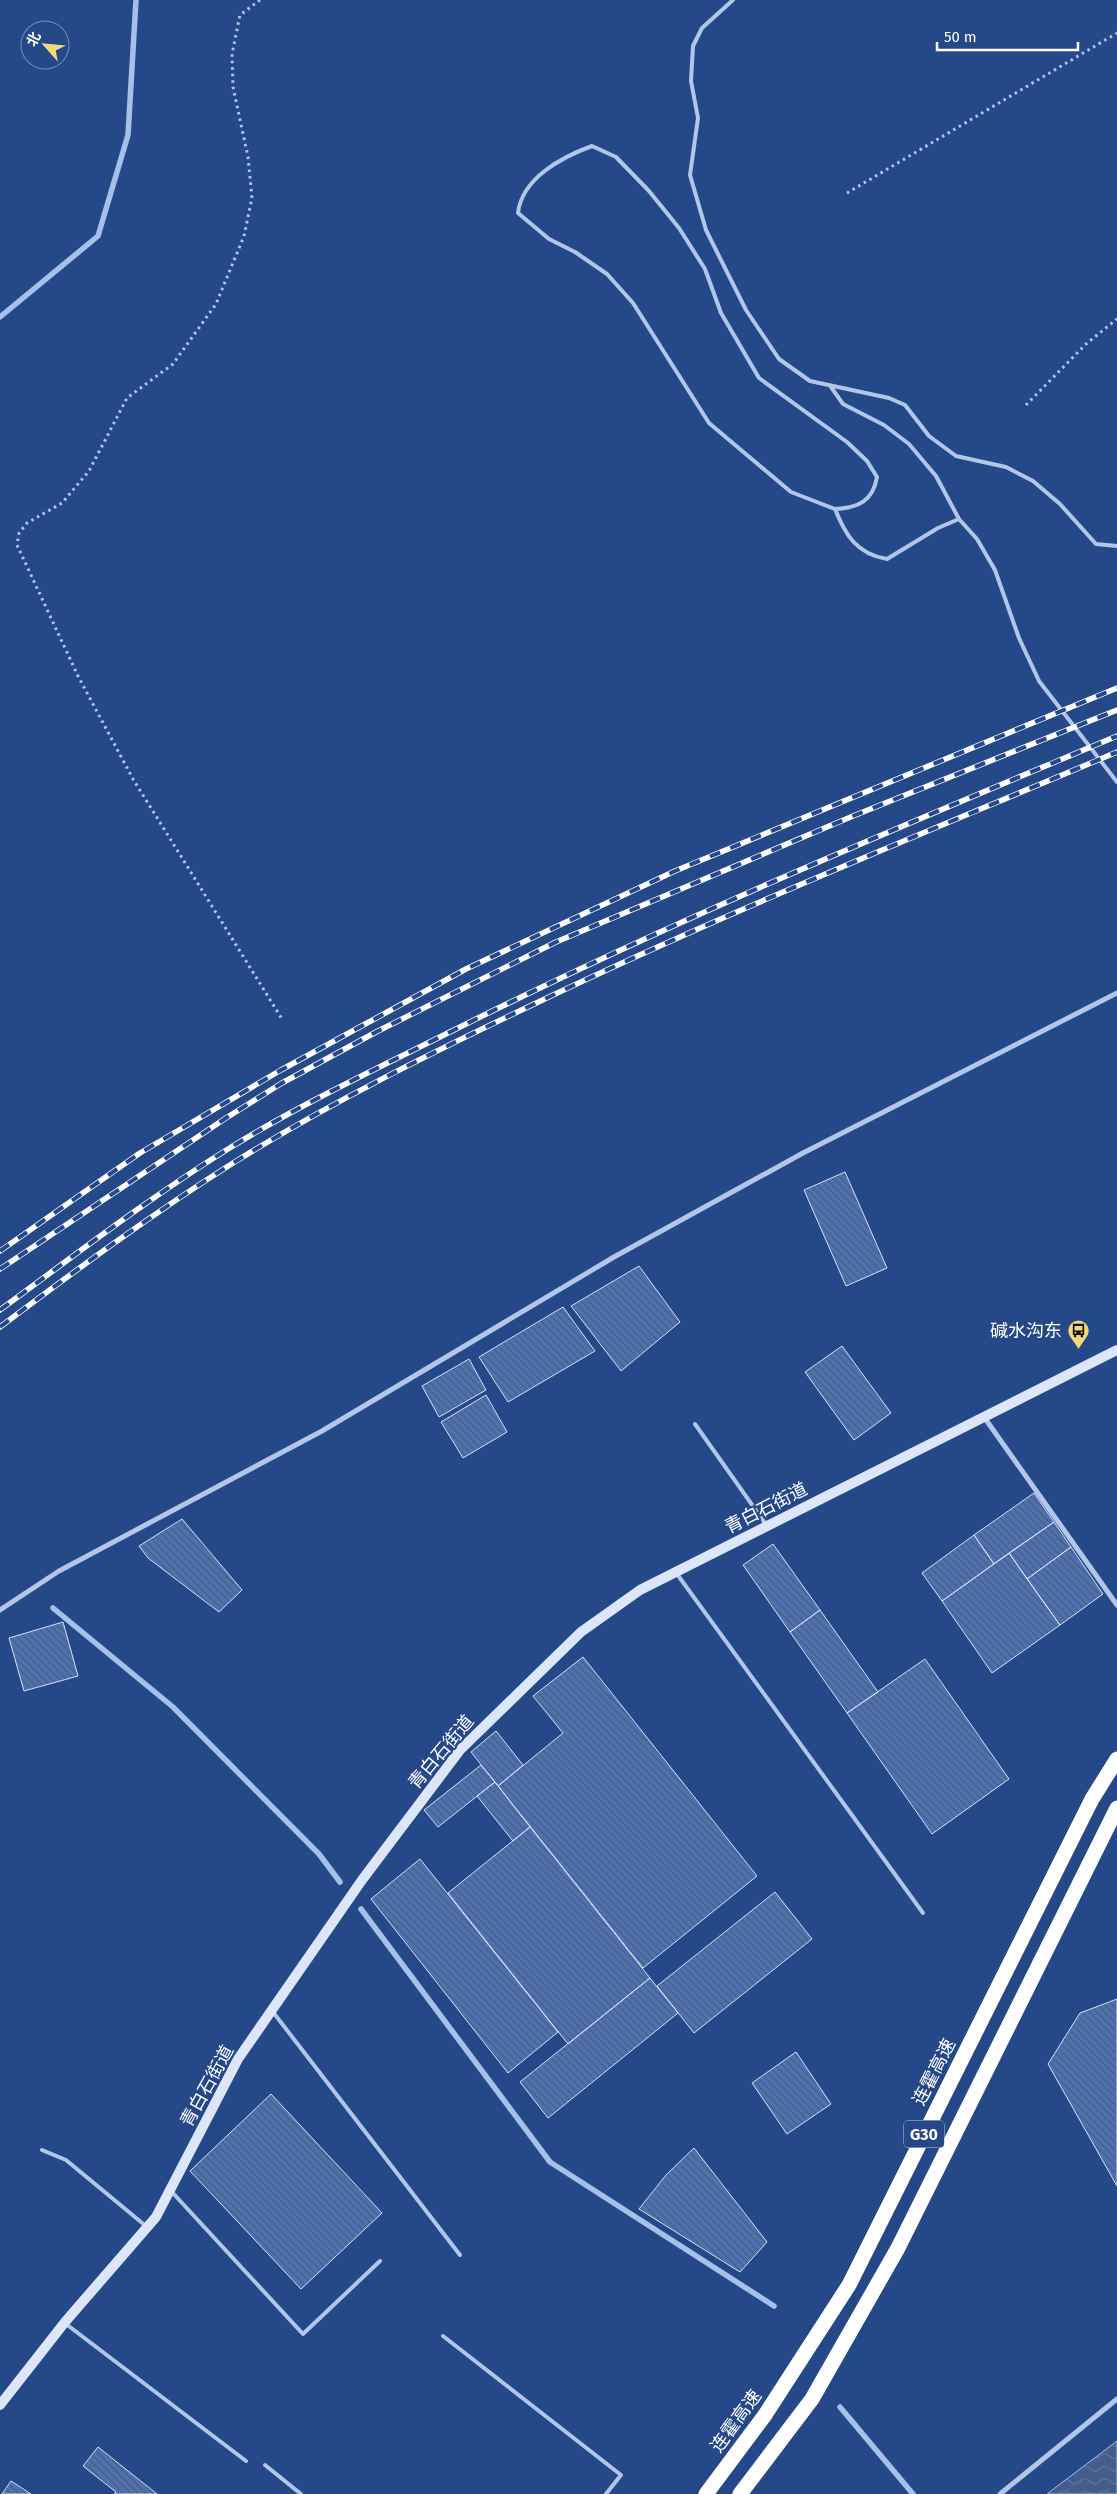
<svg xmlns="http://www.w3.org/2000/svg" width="1117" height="2494" font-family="'Fira Sans','Noto Sans SC',sans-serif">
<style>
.water{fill:url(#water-waves);stroke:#a6c0ea}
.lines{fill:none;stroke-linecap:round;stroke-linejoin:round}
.stream{stroke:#a6c0ea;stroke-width:5.5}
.building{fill:url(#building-back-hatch);stroke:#d6e2f7}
.path{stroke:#b2c6e9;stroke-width:3;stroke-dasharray:2.5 4;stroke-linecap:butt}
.lane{stroke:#b2c6e9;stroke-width:4}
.street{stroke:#b2c6e9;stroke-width:5}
.secondary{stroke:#dce6f8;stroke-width:10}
.highway{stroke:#fff;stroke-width:15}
.rail-casing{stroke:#fff;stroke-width:5.5}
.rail{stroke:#254889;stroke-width:4;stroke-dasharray:11;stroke-linecap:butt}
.labels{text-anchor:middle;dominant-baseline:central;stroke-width:4;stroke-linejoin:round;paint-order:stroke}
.shield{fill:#254889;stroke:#bec8dc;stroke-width:1}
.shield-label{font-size:16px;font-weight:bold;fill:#fff}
.poi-label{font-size:18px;fill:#fff;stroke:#254889;text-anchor:end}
.street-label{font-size:18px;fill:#fff;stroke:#254889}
</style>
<defs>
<pattern id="water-waves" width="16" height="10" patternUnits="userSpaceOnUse" patternTransform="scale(1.25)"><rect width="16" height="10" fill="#445d8c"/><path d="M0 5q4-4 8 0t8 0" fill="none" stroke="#60759d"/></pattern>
<pattern id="building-back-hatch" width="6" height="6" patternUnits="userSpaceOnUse" patternTransform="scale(1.25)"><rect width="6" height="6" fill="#4d71b1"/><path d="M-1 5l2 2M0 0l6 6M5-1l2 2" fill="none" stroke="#4c5d79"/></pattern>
</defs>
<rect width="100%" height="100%" fill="#254889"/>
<path class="water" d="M 1117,2441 L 1117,2494 L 1047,2494 Z"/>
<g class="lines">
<path class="stream" d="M 0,317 L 98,236 L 128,135 L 136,0
M 53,1608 L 173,1707 L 319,1854 L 340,1882
M 361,1909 L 550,2162 L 774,2306
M 840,2407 L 913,2494"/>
</g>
<path class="building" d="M 845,1172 L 887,1268 L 846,1286 L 804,1190 Z
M 639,1266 L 680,1322 L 621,1371 L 571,1306 Z
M 563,1307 L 595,1351 L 508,1402 L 479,1357 Z
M 842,1346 L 891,1413 L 854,1440 L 805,1372 Z
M 469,1359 L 486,1390 L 439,1417 L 422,1386 Z
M 486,1395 L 507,1432 L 463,1458 L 441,1422 Z
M 1034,1493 L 1054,1522 L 994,1564 L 974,1535 Z
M 182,1519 L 242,1590 L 219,1612 L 148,1558 L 139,1546 Z
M 1054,1522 L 1071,1547 L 1027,1579 L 1009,1553 Z
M 974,1535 L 994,1564 L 942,1601 L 922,1573 Z
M 773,1544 L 820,1610 L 790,1632 L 743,1565 Z
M 1071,1547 L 1103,1594 L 1060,1625 L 1027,1579 Z
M 1009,1553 L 1060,1625 L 992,1673 L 942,1601 Z
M 820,1610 L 878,1692 L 847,1713 L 790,1632 Z
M 63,1622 L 78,1676 L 24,1691 L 9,1638 Z
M 583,1657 L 757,1876 L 643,1968 L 498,1786 L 563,1733 L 533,1696 Z
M 925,1659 L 1009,1779 L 932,1834 L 847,1713 Z
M 496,1731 L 523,1765 L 498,1786 L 471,1752 Z
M 481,1765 L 495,1782 L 438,1827 L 424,1810 Z
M 495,1782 L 530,1827 L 513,1841 L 477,1796 Z
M 530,1827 L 650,1978 L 568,2044 L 448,1893 Z
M 420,1859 L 558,2032 L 508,2073 L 371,1899 Z
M 775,1892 L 812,1939 L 694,2033 L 657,1986 Z
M 650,1978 L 678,2013 L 548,2118 L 520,2082 Z
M 1117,1999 L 1117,2186 L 1048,2064 L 1080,2013 Z
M 796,2052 L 831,2104 L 787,2134 L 752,2083 Z
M 271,2094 L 382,2213 L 301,2289 L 190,2171 Z
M 694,2148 L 767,2242 L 740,2272 L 639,2209 L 666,2175 Z
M 98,2447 L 157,2494 L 114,2494 L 116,2492 L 83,2466 Z
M 11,2481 L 31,2494 L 2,2494 Z"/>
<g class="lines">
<path class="path" d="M 260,0 L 240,15 L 232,54 L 233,87 L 248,157 L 252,198 L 244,236 L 216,304 L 173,364 L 127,398 L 89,471 L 62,503 L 27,523 L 19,533 L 17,545 L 78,676 L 133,779 L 282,1019
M 847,193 L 1117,33
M 1026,405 L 1086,344 L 1117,319"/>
<path class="lane" d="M 733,0 L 702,28 L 693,46 L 691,81 L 698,118 L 690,175 L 706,230 L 746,310 L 779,359 L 810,381 L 889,398 L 905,405 L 929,436 L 956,456 L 1006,467 L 1033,481 L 1060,504 L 1096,544 L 1117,546
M 831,387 L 843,404 L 884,425 L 909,444 L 936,476 L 959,519 L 977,539 L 995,570 L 1019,638 L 1039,681 L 1117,782
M 835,509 C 858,508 873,501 877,477 L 867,461 L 847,442 L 759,378 L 721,313 L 705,269 L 679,228 L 649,191 L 616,157 L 592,146 C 562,157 522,178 518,213 L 549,239 L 575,252 L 607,274 L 633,303 L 709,423 L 791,492 L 835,509 C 845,534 856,554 887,559 L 938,528 L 959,519
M 695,1424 L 767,1526
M 677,1574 L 923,1913
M 273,2012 L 460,2255
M 42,2150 L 66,2160 L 147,2227
M 171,2191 L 303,2334 L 380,2261
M 66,2324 L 246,2461
M 443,2336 L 621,2475 L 606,2494
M 265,2465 L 301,2494"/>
<path class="street" d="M 984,1417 L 1117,1605
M 0,1610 L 59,1571 L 322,1431 L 614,1257 L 803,1153 L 1117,993
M 1000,2494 L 1117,2399"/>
<path class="secondary" d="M 0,2405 L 65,2322 L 156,2217 L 238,2059 L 362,1880 L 460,1750 L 581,1632 L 640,1590 L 1117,1350"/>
<path class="highway" d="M 706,2494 L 765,2415 L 849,2285 L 1092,1799 L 1117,1759
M 740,2494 L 812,2399 L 898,2248 L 1117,1808"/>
<defs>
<path id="rail" d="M 0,1251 L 140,1153 L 281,1070 L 466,969 L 675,871 L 1117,688
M 0,1269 L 226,1118 L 282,1083 L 378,1031 L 556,942 L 853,816 L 1117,710
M 0,1310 C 75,1255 149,1198 228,1149 C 299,1105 376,1069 452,1031 C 669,922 893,830 1117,736
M 0,1327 C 76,1270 152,1214 233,1163 C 328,1104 429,1054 530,1006 C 722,914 920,835 1117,752"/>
</defs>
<use href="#rail" class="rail-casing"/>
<use href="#rail" class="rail"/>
</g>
<defs>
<symbol id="bus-pin" viewBox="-11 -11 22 30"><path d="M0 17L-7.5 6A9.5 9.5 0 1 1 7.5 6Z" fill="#f3da76" stroke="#254889"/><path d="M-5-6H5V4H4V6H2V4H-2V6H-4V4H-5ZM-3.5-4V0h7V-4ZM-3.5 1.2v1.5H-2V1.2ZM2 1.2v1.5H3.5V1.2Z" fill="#111"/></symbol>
</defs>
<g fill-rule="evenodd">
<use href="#bus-pin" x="1066" y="1318" width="25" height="34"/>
</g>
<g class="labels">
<rect class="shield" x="904" y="2120.5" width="40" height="27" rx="4"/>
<g class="shield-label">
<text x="924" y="2134">G30</text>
</g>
<g class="poi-label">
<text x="1062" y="1331">碱水沟东</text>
</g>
<g class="street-label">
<text transform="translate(766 1508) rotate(-27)">青白石街道</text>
<text transform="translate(441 1752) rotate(-50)">青白石街道</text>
<text transform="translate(934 2072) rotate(-63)">连霍高速</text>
<text transform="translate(207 2086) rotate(-61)">青白石街道</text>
<text transform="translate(736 2421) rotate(-54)">连霍高速</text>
</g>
</g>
<g transform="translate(45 45) rotate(297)"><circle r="24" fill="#254889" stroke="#7c91b8"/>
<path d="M0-4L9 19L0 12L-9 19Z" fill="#f3da76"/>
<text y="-8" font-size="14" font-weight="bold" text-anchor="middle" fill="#ffffff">北</text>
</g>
<path d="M937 42v8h141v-8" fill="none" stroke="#ffffff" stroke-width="2.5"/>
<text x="944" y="42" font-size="15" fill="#ffffff" stroke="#254889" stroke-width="4" paint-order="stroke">50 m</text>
</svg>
